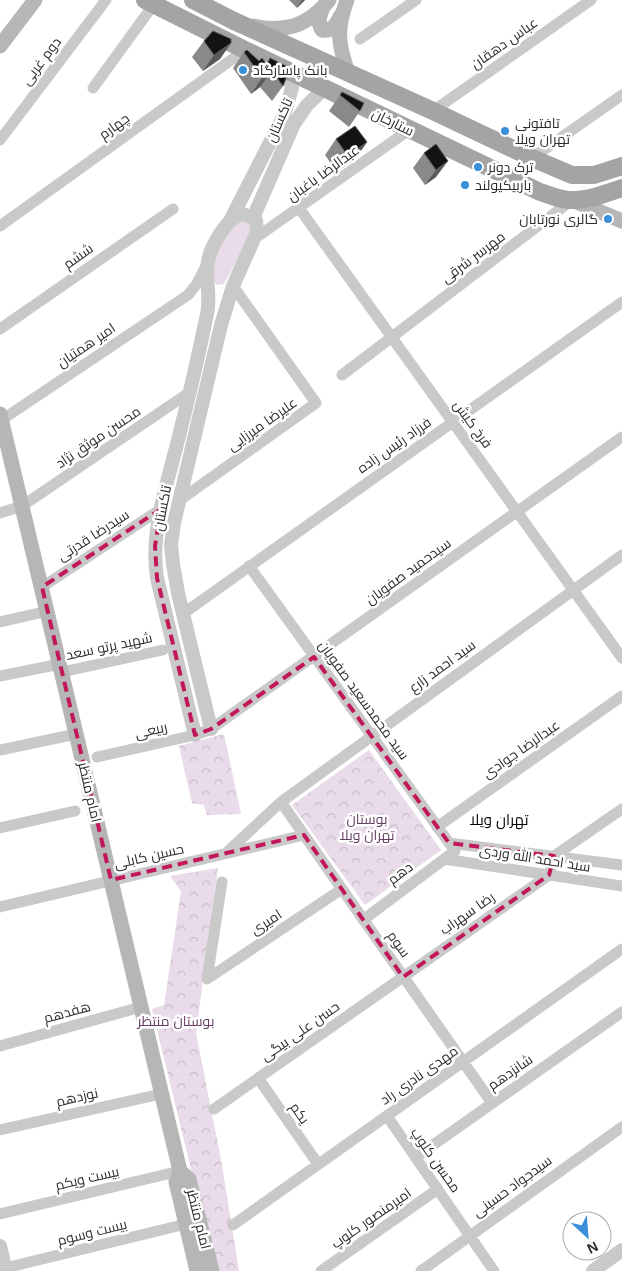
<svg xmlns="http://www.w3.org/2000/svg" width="622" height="1271" font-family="Helvetica,Cairo,sans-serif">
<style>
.green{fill:#e9dbe9}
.park{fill:url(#park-crowns)}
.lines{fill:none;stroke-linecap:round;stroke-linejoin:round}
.minor{stroke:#c9c9c9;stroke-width:11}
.tertiary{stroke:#c9c9c9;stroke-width:14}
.secondary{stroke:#b6b6b6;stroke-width:15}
.primary{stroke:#a4a4a4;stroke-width:18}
.wall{fill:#898989}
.shaded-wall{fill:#5a5a5a}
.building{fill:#131313;stroke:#5a5a5a}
.marked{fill:none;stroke:#c2185b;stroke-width:4;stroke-dasharray:10 6;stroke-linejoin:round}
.poi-dot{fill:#398fd9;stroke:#fff;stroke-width:2}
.labels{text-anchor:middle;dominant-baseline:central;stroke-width:5;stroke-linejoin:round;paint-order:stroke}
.street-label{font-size:14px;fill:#2c2c2c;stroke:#fff}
.poi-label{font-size:14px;fill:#2c2c2c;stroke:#fff;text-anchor:start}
.park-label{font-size:14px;fill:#653d62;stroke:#fff}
.neighbourhood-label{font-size:15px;fill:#000;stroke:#fff}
</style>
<defs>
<pattern id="park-crowns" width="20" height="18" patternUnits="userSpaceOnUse" patternTransform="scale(1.25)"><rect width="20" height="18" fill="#e9dbe9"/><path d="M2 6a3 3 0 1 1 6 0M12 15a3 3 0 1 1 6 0" fill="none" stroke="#c8bcc8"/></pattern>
</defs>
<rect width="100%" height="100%" fill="#fff"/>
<path class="green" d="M 244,220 L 250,222 L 252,227 L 246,244 L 224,284 L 217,285 C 206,273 218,243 228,233 C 232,228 238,224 244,220 Z"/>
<path class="park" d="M 224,734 L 241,814 L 207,815 L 204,805 L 192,803 L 179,746 Z
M 369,750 L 441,850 L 365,905 L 292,805 Z
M 218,868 L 196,1033 L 221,1159 L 239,1271 L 219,1271 L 190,1165 L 152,1009 L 164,1005 L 181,891 L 170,876 Z"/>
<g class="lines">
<path class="minor" d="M 360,39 L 416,0
M 93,88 L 154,4
M 433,111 L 591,0
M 0,140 L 106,0
M 532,158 L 622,95
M 299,208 L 622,658
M 0,226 L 245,50
M 254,239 L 409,130
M 0,329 L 173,209
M 342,375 L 572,200
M 0,421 L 188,295 L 196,285 L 207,264
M 180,500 L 316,403 L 233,286
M 0,513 L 22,506 L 190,392
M 249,566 L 455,851 L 363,920
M 42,587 L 161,509
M 184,613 L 622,302
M 0,622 L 48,611
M 62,672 L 163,650
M 0,676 L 60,664
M 0,750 L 76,734
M 97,757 L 195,735 L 211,729 L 622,437
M 281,802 L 492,1103
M 437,827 L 622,696
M 0,828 L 75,811
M 449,843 L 622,865
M 226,853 L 281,802 L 622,555
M 444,859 L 622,886
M 0,907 L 304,835
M 207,979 L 342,889
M 207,979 L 222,882
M 0,1046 L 141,1007
M 258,1078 L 318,1164
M 214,1109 L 549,875 L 554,856 L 622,809
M 387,1116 L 494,1271
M 0,1130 L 161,1094
M 416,1157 L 622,1012
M 0,1214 L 180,1171
M 233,1225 L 622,949
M 5,1268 L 186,1224
M 321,1271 L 438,1189
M 421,1271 L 622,1127"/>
<path class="tertiary" d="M 253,218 L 294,124 L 307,105 L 324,89
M 230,221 L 284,115 L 292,88 L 288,71
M 195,735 L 157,578 C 150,533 166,488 177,444 C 188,401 198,358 207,314 C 211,297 205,279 208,261 C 211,246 227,217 243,214 L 253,218 L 256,220 L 257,232 L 233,286 L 221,325 L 174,523 L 171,545 L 173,564 L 178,593 L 211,729
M 0,1246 L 6,1271
M 593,1271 L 622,1250"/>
<path class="secondary" d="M 347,0 C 336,30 338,43 348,73
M 323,7 C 320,15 317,22 322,30 C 333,32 337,23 341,15
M 253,26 C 285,33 308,26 329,0
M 0,46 L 35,0
M 572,200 L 622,221
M 0,414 L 180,1171 L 189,1179 L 212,1271
M 180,1171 L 176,1182 L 197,1271"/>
<path class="primary" d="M 145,0 L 245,50 L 540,192 C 550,195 561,200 571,200 C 588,201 606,193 622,188
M 193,0 L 234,21 L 433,111 L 532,158 L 572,175 L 594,175 L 622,166"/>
</g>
<path class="wall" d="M 289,0 L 305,0 L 297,8 Z
M 204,41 L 231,43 L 220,59 L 203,71 L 192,57 Z
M 244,52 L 259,61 L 266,64 L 270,58 L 283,86 L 272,101 L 260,87 L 251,94 L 233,68 Z
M 342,92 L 360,111 L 349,127 L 329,111 Z
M 336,139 L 367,142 L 356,158 L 337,172 L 325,155 Z
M 436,144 L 436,177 L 425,185 L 413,168 L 424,153 Z"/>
<path class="shaded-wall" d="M 302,0 L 305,0 L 297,8 Z
M 231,43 L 220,59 L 203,71 L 214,55 Z
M 272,71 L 260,87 L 251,94 L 262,78 Z
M 367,142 L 356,158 L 337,172 L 348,156 Z
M 448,161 L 436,177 L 425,185 L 436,170 Z"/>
<path class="building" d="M 213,31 L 231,39 L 231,43 L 214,55 L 204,41 Z
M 247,50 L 259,61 L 262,58 L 267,65 L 270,58 L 286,66 L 287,76 L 283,86 L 272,71 L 262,78 L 244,52 Z
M 342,92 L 364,103 L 360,111 L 340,95 Z
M 355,126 L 367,142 L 348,156 L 336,139 Z
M 436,144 L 448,161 L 436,170 L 424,153 Z"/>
<path class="marked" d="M 161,509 L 155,546 L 157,578 L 195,735 L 211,729 L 314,657 L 449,843 L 554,856 L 549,875 L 403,977 L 304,835 L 111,880 L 42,587 Z"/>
<g class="poi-dot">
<circle cx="243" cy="70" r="5"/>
<circle cx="505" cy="131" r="5"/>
<circle cx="478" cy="167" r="5"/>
<circle cx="465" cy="185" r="5"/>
<circle cx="608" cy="219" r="5"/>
</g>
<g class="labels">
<g class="street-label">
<text transform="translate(504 43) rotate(-35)">عباس دهقان</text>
<text transform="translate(41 61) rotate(-53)">دوم غربی</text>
<text transform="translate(279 120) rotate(-66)">تاکستان</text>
<text transform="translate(393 122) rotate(26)">ستارخان</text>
<text transform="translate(114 126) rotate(-36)">چهارم</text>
<text transform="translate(323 173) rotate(-36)">عبدالرضا باغبان</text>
<text transform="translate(78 256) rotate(-35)">ششم</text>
<text transform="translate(473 257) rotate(-37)">مهرسر شرقی</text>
<text transform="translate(86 345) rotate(-34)">امیر همتیان</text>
<text transform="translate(262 424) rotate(-35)">علیرضا میرزایی</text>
<text transform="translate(473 424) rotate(54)">فرخ کیش</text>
<text transform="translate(98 437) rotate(-34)">محسن موثق نژاد</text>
<text transform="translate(394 445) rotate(-35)">فرزاد رئیس زاده</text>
<text transform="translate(162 508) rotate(-79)">تاکستان</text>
<text transform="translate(93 535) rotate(-33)">سیدرضا قدرتی</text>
<text transform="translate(408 571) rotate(-36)">سیدحمید صفویان</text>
<text transform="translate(109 646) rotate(-12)">شهید پرتو سعد</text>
<text transform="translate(442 666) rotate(-36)">سید احمد زارع</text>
<text transform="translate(364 700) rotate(54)">سید محمدسعید صفویان</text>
<text transform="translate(151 730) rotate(-13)">ربیعی</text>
<text transform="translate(521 749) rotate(-35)">عبدالرضا جوادی</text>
<text transform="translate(90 792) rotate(77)">امام منتظر</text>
<text transform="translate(149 856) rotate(-13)">حسین کابلی</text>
<text transform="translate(535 858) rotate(9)">سید احمد الله وردی</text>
<text transform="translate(400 873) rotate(-37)">دهم</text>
<text transform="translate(467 913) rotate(-35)">رضا سهراب</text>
<text transform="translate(266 922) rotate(-33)">امیری</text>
<text transform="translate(399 944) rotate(55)">سوم</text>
<text transform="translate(67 1012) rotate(-15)">هفدهم</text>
<text transform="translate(300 1031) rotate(-35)">حسن علی بیگی</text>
<text transform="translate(510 1072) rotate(-35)">شانزدهم</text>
<text transform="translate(419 1075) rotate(-35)">مهدی نادری راد</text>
<text transform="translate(77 1097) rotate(-13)">نوزدهم</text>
<text transform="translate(300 1113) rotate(55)">یکم</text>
<text transform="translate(436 1160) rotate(55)">محسن کلوپ</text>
<text transform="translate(87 1178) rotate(-13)">بیست ویکم</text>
<text transform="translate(512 1186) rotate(-36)">سیدجواد حسینی</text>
<text transform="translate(371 1218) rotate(-35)">امیرمنصور کلوپ</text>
<text transform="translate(199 1219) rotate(76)">امام منتظر</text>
<text transform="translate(92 1232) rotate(-14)">بیست وسوم</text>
</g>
<g class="poi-label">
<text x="253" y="70">بانک پاسارگاد</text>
<text x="515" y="123">تافتونی<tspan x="515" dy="16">تهران ویلا</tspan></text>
<text x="488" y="167">ترک دونر</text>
<text x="475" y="185">باربیکیولند</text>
<text x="598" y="219" text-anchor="end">گالری نورتابان</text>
</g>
<g class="park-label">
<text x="367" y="819">بوستان<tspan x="367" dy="16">تهران ویلا</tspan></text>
<text x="176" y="1021">بوستان منتظر</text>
</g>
<g class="neighbourhood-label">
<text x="499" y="819">تهران ویلا</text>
</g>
</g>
<g transform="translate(587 1236) rotate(154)"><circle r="24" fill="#ffffff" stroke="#ababab"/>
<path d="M0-4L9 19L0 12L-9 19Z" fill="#398fd9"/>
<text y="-8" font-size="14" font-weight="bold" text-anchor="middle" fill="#2c2c2c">N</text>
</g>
</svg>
